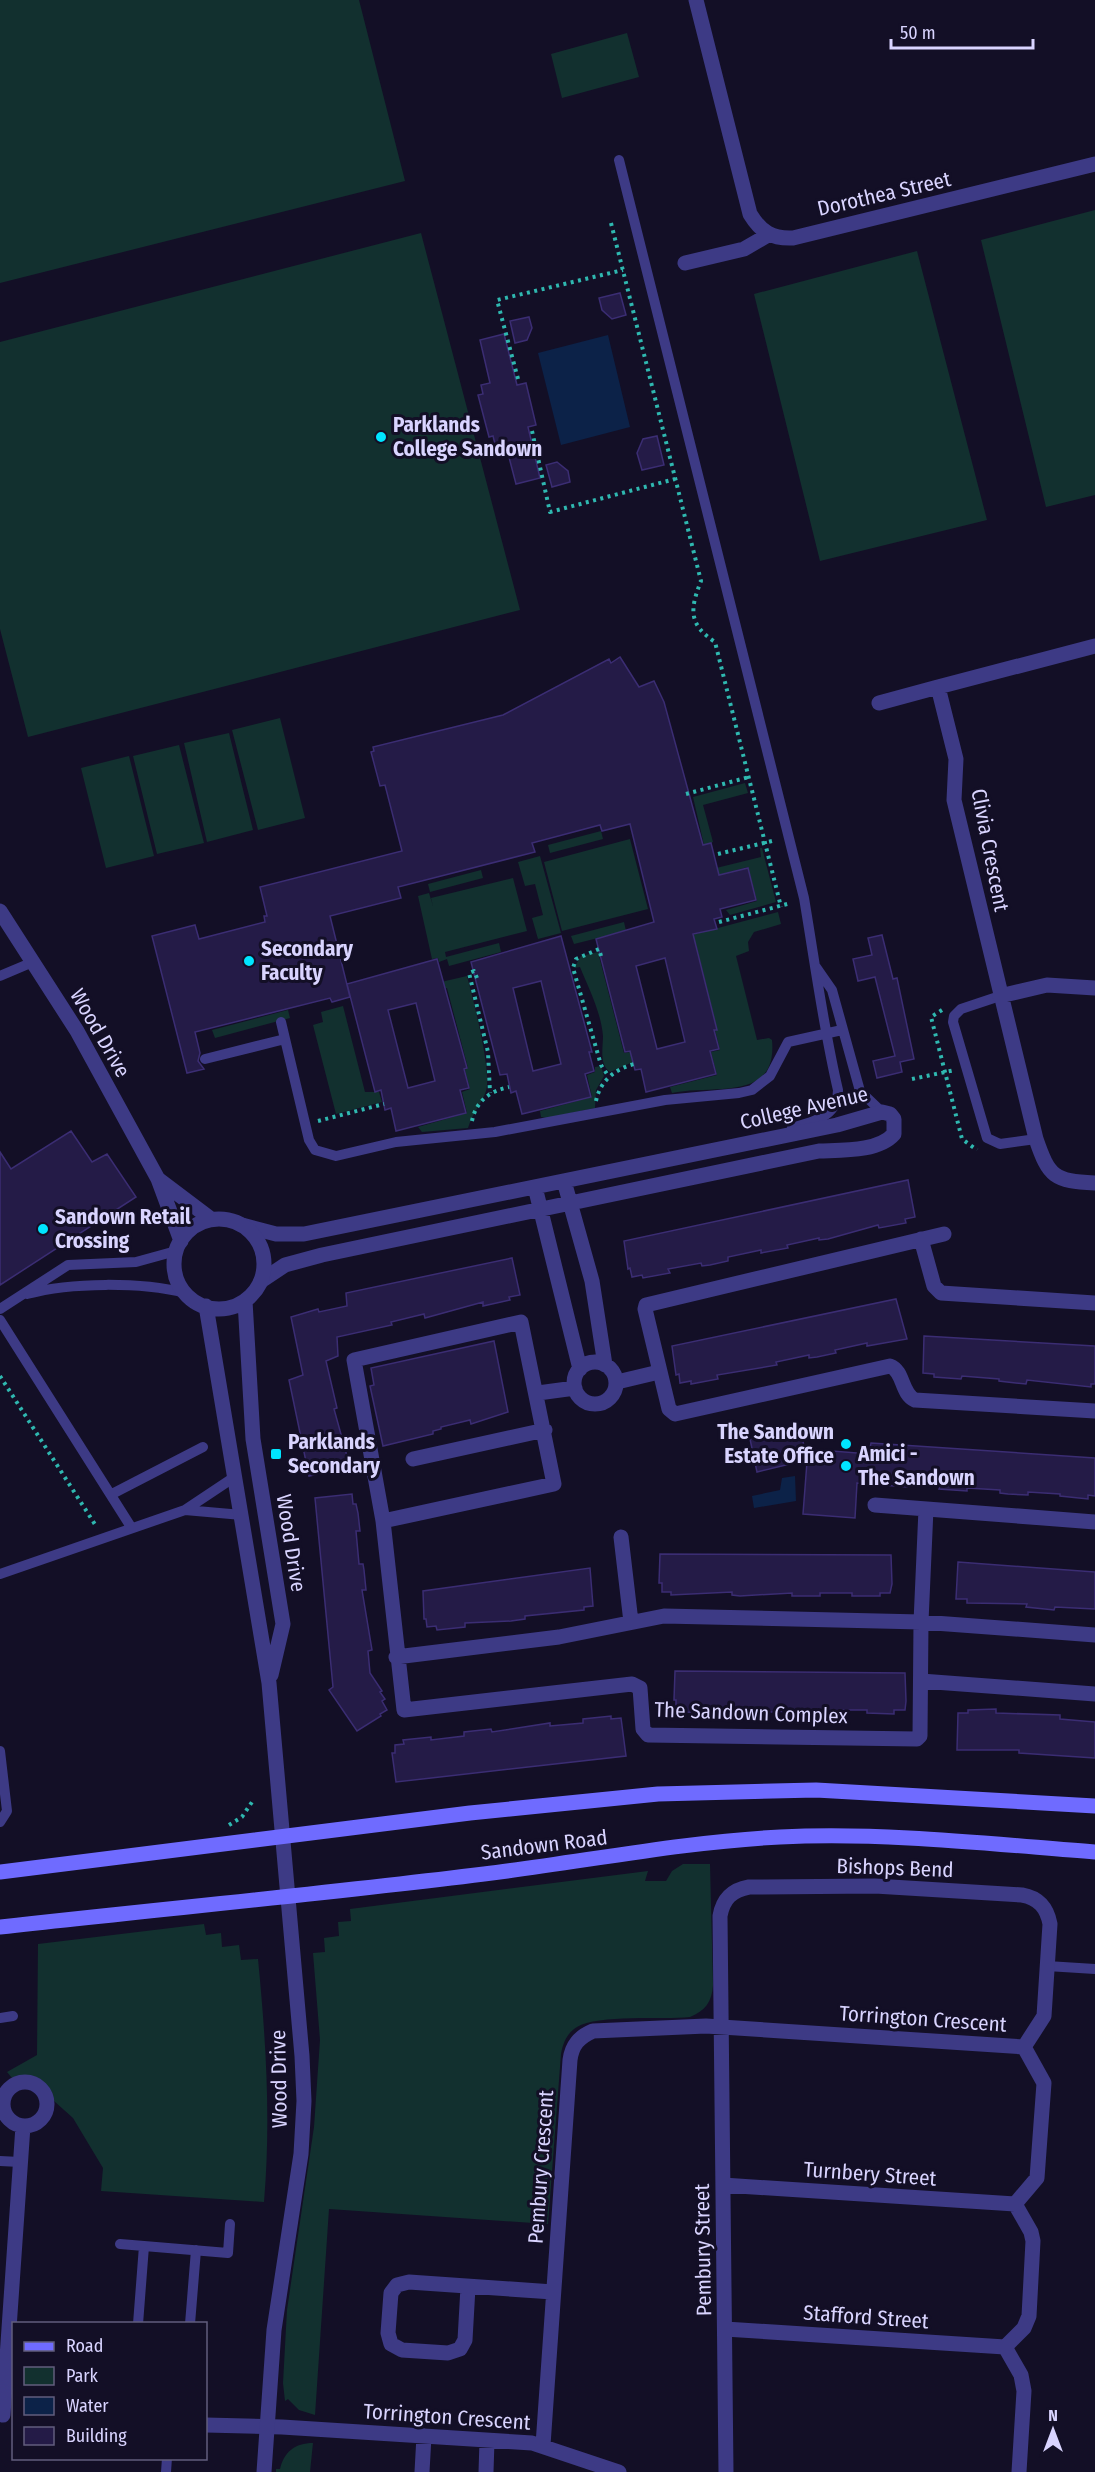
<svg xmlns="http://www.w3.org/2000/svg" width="1095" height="2472" font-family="'Fira Sans Condensed',sans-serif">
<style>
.green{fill:#12302f}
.water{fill:#0c2248}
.building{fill:#241b47;stroke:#3b2d73;stroke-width:1.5;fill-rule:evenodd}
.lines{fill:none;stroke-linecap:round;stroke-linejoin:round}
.path{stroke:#2fb8b0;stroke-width:4;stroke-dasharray:3 4.5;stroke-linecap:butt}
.service{stroke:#3d3a85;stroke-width:10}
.minor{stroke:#3d3a85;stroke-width:15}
.tertiary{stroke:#3d3a85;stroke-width:15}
.secondary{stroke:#6f6bff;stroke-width:15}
.poi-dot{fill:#00e5ff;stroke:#130f26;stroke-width:2}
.labels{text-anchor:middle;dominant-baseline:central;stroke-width:6;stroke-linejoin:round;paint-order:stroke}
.street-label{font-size:21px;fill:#d9d4ff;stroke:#130f26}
.poi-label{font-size:21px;font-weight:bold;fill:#d9d4ff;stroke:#130f26;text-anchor:start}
</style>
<rect width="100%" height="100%" fill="#130f26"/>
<path class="green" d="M 0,0 L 359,0 L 405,181 L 0,283 Z
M 627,33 L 639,77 L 562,98 L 551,54 Z
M 1095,210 L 1095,495 L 1046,507 L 981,240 Z
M 421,233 L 520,610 L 28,737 L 0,629 L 0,342 Z
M 917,251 L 987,520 L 820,561 L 754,294 Z
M 280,718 L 305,818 L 258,830 L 232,730 Z
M 229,733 L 253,830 L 207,842 L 184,743 Z
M 179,745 L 204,843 L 157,854 L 133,756 Z
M 129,756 L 154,856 L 106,868 L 81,768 Z
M 745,783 L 748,793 L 703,805 L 713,842 L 704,845 L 693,797 Z
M 601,831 L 603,839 L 550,853 L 548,845 Z
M 630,839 L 648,909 L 562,931 L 544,862 Z
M 760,848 L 762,848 L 776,902 L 730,915 L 726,910 L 757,901 L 748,867 L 710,877 L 708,870 L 761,857 Z
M 540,856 L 561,933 L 538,939 L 532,918 L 543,915 L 535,884 L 525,886 L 518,862 Z
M 481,870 L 483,878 L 430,892 L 428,884 Z
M 513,878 L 527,931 L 445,952 L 446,957 L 499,943 L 501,952 L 449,966 L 447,959 L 439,962 L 438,958 L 432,959 L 418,896 L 429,893 L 433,906 L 431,898 Z
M 778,912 L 781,924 L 754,932 L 748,942 L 749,951 L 736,956 L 757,1040 L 769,1038 L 772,1040 C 778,1103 712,1084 672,1093 L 670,1087 L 717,1075 L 711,1052 L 720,1050 L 715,1030 L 717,1029 L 696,944 L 688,936 Z
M 624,922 L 626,931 L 574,944 L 571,936 Z
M 598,952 L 624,1053 L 630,1052 L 633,1062 L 610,1072 C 599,1065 603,1047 603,1036 C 601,1012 589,989 580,967 L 574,968 L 581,956 Z
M 467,976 C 473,999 492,1071 486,1091 C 482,1103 473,1112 468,1128 L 422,1132 L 418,1127 L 467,1113 L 462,1092 L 470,1089 L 465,1070 L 468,1068 L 447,988 L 443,989 L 441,982 Z
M 343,1006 L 365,1092 L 379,1092 L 382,1102 L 336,1114 L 313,1025 L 323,1022 L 321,1012 Z
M 288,1010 L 290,1018 L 215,1038 L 212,1030 Z
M 601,1066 L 604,1076 L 596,1090 L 595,1108 L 547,1118 L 541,1117 L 540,1111 L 592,1097 L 587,1075 L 595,1072 L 595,1067 Z
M 683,1864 L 710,1864 L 713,1985 C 712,2002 705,2011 690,2017 C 663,2020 598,2014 577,2027 C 567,2033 563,2043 561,2054 L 548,2224 L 329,2209 L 315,2415 L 299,2410 L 288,2399 L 285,2401 L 283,2383 L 287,2310 L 314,2127 L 320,2040 L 313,1953 L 325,1952 L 324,1938 L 339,1936 L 338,1922 L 351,1921 L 350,1909 L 648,1871 L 645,1881 L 666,1881 L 672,1871 Z
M 204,1924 L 206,1935 L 221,1933 L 222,1947 L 239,1945 L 241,1960 L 258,1959 C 266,2041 271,2120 264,2202 L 101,2191 L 103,2168 L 73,2118 L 54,2101 L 52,2092 L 39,2079 L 30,2075 L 12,2078 L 7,2072 L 37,2055 L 38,1944 Z
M 313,2443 L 310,2472 L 276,2472 L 276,2469 L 280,2469 C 284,2452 295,2443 313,2443 Z"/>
<path class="water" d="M 608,335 L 630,427 L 561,445 L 538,353 Z
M 795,1476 L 796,1501 L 754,1508 L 752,1496 L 780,1490 L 782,1478 Z"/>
<path class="building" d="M 620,293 L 626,315 L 612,319 L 602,310 L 599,298 Z
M 529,317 L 532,328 L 527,340 L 515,343 L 510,321 Z
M 504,334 L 517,385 L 526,383 L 536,425 L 528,427 L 540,478 L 516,484 L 505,442 L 495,444 L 493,436 L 489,437 L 478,395 L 483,394 L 481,385 L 490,383 L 480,340 Z
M 657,436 L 664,465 L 642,470 L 637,453 L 643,439 Z
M 557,462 L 568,471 L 570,482 L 552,487 L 546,465 Z
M 620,657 L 639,687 L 654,681 L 664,702 L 703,845 L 711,843 L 719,875 L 748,868 L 756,900 L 720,909 L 722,917 L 714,919 L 717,929 L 693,934 L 717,1030 L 714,1030 L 719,1049 L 710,1051 L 716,1074 L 646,1092 L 641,1069 L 635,1070 L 630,1051 L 625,1052 L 596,939 L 654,922 L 630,824 L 602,831 L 600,825 L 532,843 L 535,852 L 398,887 L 401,898 L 330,916 L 350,997 L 332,1002 L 330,998 L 195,1032 L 200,1053 L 198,1061 L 204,1069 L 187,1073 L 152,936 L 195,925 L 199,939 L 265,922 L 264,916 L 267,916 L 260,887 L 402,851 L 385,785 L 380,786 L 371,752 L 374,751 L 373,747 L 503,715 L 609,659 L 611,663 ZM 665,958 L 685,1042 L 657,1049 L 636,966 Z
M 882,935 L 893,979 L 897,978 L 914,1059 L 900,1062 L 902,1072 L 877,1078 L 873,1061 L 895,1056 L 875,977 L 858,981 L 853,959 L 872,955 L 868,938 Z
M 561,936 L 592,1052 L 589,1052 L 594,1071 L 585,1074 L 591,1097 L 522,1114 L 516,1091 L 511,1093 L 507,1074 L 500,1075 L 471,962 ZM 541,981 L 561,1064 L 533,1071 L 513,988 Z
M 437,959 L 467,1068 L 464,1069 L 469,1088 L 460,1090 L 466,1113 L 396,1131 L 391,1108 L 385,1110 L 381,1090 L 375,1092 L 347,984 ZM 416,1003 L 435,1081 L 408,1088 L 388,1010 Z
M 71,1131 L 92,1162 L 107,1154 L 136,1197 L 0,1285 L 0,1152 L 11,1169 Z
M 908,1180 L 915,1217 L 905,1219 L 906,1223 L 879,1228 L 878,1225 L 828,1239 L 819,1240 L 819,1238 L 787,1245 L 788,1248 L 761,1253 L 761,1250 L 728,1257 L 728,1261 L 710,1265 L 702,1266 L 701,1263 L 668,1269 L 670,1273 L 643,1278 L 642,1275 L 632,1277 L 630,1268 L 628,1269 L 624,1241 Z
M 512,1258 L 520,1295 L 509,1297 L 510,1300 L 483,1306 L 483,1302 L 425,1318 L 424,1314 L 391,1322 L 392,1325 L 337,1337 L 338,1356 L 326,1361 L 337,1408 L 334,1409 L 350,1467 L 309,1476 L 289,1380 L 303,1375 L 291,1317 L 318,1309 L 319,1312 L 347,1306 L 346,1293 Z
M 896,1299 L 907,1339 L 867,1346 L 867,1343 L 835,1350 L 836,1353 L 817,1357 L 809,1358 L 809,1355 L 776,1362 L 777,1365 L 717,1375 L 718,1379 L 691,1384 L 691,1381 L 680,1383 L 679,1374 L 676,1375 L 672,1346 Z
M 924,1336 L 1095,1346 L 1095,1384 L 1091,1384 L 1091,1387 L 1027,1380 L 1026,1384 L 1007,1382 L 999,1381 L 999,1379 L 962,1376 L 961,1379 L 934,1377 L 934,1374 L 923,1373 Z
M 494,1341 L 508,1412 L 471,1424 L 470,1420 L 441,1427 L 441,1429 L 433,1431 L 433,1434 L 383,1446 L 370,1386 L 374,1385 L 371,1368 Z
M 800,1428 L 807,1460 L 757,1472 L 750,1439 Z
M 871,1443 L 1095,1458 L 1095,1496 L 1088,1495 L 1088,1499 L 1060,1496 L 1060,1494 L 1028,1492 L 1028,1495 L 1008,1494 L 1000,1493 L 1000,1490 L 967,1488 L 967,1491 L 939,1489 L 940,1486 L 907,1484 L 907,1487 L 857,1483 L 855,1518 L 803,1514 L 808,1449 L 869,1454 Z
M 352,1494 L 353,1504 L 356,1504 L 358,1513 L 360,1531 L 356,1531 L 359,1564 L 363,1564 L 364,1570 L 366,1590 L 362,1590 L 372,1650 L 368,1651 L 370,1673 L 382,1691 L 380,1692 L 385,1699 L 382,1701 L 387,1710 L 380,1714 L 381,1716 L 357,1731 L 329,1690 L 333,1687 L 315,1498 Z
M 660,1554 L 891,1555 L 892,1584 L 890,1593 L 880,1593 L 880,1596 L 852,1596 L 852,1593 L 820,1593 L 820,1596 L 792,1596 L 792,1593 L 740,1596 L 732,1595 L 732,1592 L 671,1595 L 671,1592 L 662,1592 L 662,1583 L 659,1583 Z
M 958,1562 L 1095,1572 L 1095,1609 L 1055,1607 L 1054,1610 L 1026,1607 L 1027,1604 L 967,1603 L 967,1599 L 956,1599 Z
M 590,1568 L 593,1606 L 584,1607 L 584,1610 L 525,1616 L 525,1619 L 511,1621 L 465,1623 L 465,1627 L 437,1630 L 436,1626 L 427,1627 L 426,1619 L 424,1619 L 423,1591 Z
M 675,1671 L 905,1673 L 906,1701 L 905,1710 L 894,1710 L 894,1714 L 867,1713 L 867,1710 L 835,1710 L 835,1714 L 816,1714 L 807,1713 L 807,1710 L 755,1713 L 746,1712 L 746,1710 L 714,1709 L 714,1713 L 686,1712 L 686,1709 L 676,1709 L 676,1700 L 674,1700 Z
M 996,1709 L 996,1713 L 1060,1715 L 1060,1719 L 1095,1722 L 1095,1758 L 1019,1753 L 1019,1750 L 957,1750 L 958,1713 L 968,1713 L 968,1710 Z
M 611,1716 L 611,1719 L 621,1718 L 626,1756 L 396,1782 L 392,1753 L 395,1753 L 395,1745 L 404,1744 L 403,1740 L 431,1737 L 431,1740 L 464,1736 L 464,1732 L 491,1729 L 492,1732 L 550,1723 L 550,1726 L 583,1723 L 583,1719 Z"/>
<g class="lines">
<path class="path" d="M 611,223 L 701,581 C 690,609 688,624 715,642 L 781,907
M 518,379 L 497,300 L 623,270
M 532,431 L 550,512 L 675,479
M 686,794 L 749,777
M 718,854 L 776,840
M 719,922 L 791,903
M 601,956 L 599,949 L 576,959 L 573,968 L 601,1065 L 609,1077
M 477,978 L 474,971 L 469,973 L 488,1052 L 490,1093
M 942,1010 L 931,1017 L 962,1139 L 977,1150
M 912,1079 L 955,1070
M 596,1101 C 600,1081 615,1069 634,1064
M 318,1121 L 384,1104
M 472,1121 C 476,1101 490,1091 509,1087
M 0,1376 L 96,1526
M 229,1825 L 242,1817 L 254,1799"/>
<path class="service" d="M 619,160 L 804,898 C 815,963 823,1026 838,1090 C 838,1117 814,1121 792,1128
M 816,967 L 832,990 L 860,1091 L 882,1112
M 0,976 L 33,962
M 1000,996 L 961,1009 L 954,1016 L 953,1022 L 987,1138 L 1000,1144 L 1036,1139
M 281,1022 L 309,1140 L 315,1150 L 336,1156 L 396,1142 L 495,1132 L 665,1100 L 739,1093 L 752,1090 L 770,1076 L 788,1042 L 842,1030
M 205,1059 L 285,1039
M 27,1294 C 71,1282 141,1282 185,1293
M 0,1309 L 68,1265 L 136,1262 L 176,1251
M 0,1320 L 131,1527
M 112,1494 L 203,1447
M 185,1510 L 242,1515
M 0,1574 L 185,1510 L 236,1476
M 0,1751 L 7,1811 L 0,1822
M 1047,1966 L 1095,1969
M 0,2018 L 13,2016
M 0,2161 L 20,2162
M 120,2244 L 228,2253 L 230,2224
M 138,2324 L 144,2246
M 190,2324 L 196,2250
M 166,2472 L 167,2458"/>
<path class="minor" d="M 696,0 L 750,214 C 761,232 772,239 793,238 L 1095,164
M 685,263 L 744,249 L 768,235
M 1095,646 L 938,687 L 956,759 L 954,800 L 1036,1139 C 1049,1177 1054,1181 1095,1183
M 879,703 L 938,687
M 1000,996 L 1047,985 L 1095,988
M 564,1181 L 592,1281 L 605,1365
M 535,1187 L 580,1369
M 242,1225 L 276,1234 L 304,1234 L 837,1125 L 882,1112 L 890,1114 L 894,1119 L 894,1134 C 878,1152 842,1150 819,1151 L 322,1255 L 285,1265 L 261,1281
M 944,1234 L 646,1305 L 645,1309 L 669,1409 L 675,1414 L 890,1366 C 904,1371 901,1394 915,1400 L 1095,1411
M 921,1239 L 934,1286 L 941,1293 L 1095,1303
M574 1383a21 21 0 1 1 42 0a21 21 0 1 1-42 0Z
M 617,1382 L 659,1372
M 538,1393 L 575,1388
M 413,1459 L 545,1430
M 875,1505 L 1095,1522
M 383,1521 L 554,1484 L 521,1322 L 354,1360 L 383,1521 L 404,1710 L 632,1684 L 640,1688 L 643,1729 L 648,1735 L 917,1739 L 920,1736 L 921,1622 L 926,1509
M 621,1537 L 631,1622
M 396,1657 L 559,1637 L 664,1616 L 921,1622 L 1095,1635
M 921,1681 L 1095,1694
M3 2104a22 22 0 1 1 44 0a22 22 0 1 1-44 0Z
M 723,2185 L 1015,2204
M 468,2287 L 465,2340 L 460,2349 L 448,2353 L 402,2350 L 391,2344 L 388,2333 L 391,2293 L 397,2285 L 409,2282 L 553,2292
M 725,2329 L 1005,2347
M 3,2415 L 23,2126
M 206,2425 L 282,2427 L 532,2443 L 619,2472
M 543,2445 L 570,2060 C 572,2045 579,2037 593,2031 L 706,2026 L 1024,2047 L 1044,2083 L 1037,2178 L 1015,2204 L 1031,2232 L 1033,2241 L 1029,2316 L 1024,2328 L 1005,2347 L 1021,2375 L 1024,2391 L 1019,2472
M 422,2472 L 424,2436
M 486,2472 L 487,2441
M 726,2472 L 720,1916 C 723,1899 732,1890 749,1887 L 875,1886 L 1022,1895 C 1039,1898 1047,1908 1050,1924 L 1044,2016 L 1024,2047"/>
<path class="tertiary" d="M 0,911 L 77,1031 L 158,1179 L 181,1241
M 158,1179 L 211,1219
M174 1264a45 45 0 1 1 90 0a45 45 0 1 1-90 0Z
M 245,1301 L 253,1439 L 283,1624 L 271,1675
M 206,1306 L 269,1683 L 302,2056 L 304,2101 L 301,2154 L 274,2330 L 264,2472"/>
<path class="secondary" d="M 0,1872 L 470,1813 L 658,1794 L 816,1790 L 1095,1806
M 0,1927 C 161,1909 323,1894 484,1874 C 583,1862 681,1842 780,1837 C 885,1832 991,1844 1095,1852"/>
</g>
<g class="poi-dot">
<circle cx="381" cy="437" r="6"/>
<circle cx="249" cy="961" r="6"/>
<circle cx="43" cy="1229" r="6"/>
<circle cx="846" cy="1444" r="6"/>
<rect x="270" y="1448" width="12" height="12" rx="3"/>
<circle cx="846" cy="1466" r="6"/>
</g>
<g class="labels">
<g class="street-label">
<text transform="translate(884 194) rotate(-13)">Dorothea Street</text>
<text transform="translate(990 850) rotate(79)">Clivia Crescent</text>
<text transform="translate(100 1033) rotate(60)">Wood Drive</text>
<text transform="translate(804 1108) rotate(-13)">College Avenue</text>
<text transform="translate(291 1543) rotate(81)">Wood Drive</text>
<text transform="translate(751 1713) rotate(2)">The Sandown Complex</text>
<text transform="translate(544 1845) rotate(-7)">Sandown Road</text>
<text transform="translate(895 1868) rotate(2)">Bishops Bend</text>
<text transform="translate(923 2019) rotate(4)">Torrington Crescent</text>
<text transform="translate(279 2079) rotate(-91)">Wood Drive</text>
<text transform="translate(541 2167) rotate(-86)">Pembury Crescent</text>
<text transform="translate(870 2174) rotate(4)">Turnbery Street</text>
<text transform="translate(703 2250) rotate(-91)">Pembury Street</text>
<text transform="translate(866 2317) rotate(4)">Stafford Street</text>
<text transform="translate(447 2417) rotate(4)">Torrington Crescent</text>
</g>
<g class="poi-label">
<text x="393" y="425">Parklands<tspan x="393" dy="24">College Sandown</tspan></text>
<text x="261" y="949">Secondary<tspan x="261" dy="24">Faculty</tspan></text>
<text x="55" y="1217">Sandown Retail<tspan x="55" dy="24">Crossing</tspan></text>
<text x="834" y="1432" text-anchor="end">The Sandown<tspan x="834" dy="24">Estate Office</tspan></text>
<text x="288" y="1442">Parklands<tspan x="288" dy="24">Secondary</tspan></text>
<text x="858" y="1454">Amici -<tspan x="858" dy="24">The Sandown</tspan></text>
</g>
</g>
<rect x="12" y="2322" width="195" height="138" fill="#130f26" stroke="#625e7d" stroke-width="1.5"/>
<rect x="24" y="2342" width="30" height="9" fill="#6f6bff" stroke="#625e7d" stroke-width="1.5"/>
<text x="66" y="2352" font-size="18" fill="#d9d4ff">Road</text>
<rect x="24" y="2367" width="30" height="18" fill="#12302f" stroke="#625e7d" stroke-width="1.5"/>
<text x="66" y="2382" font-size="18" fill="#d9d4ff">Park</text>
<rect x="24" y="2397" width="30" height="18" fill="#0c2248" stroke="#625e7d" stroke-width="1.5"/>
<text x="66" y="2412" font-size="18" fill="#d9d4ff">Water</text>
<rect x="24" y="2427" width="30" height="18" fill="#241b47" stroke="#625e7d" stroke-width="1.5"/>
<text x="66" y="2442" font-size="18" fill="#d9d4ff">Building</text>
<g transform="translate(1053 2430)" stroke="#130f26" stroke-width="4.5" paint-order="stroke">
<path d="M0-4.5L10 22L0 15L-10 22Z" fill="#d9d4ff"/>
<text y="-9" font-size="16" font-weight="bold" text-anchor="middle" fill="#d9d4ff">N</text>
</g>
<path d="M891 39v9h142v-9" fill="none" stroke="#d9d4ff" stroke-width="3"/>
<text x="900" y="39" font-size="18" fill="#d9d4ff" stroke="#130f26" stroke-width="4.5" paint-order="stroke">50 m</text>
</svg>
